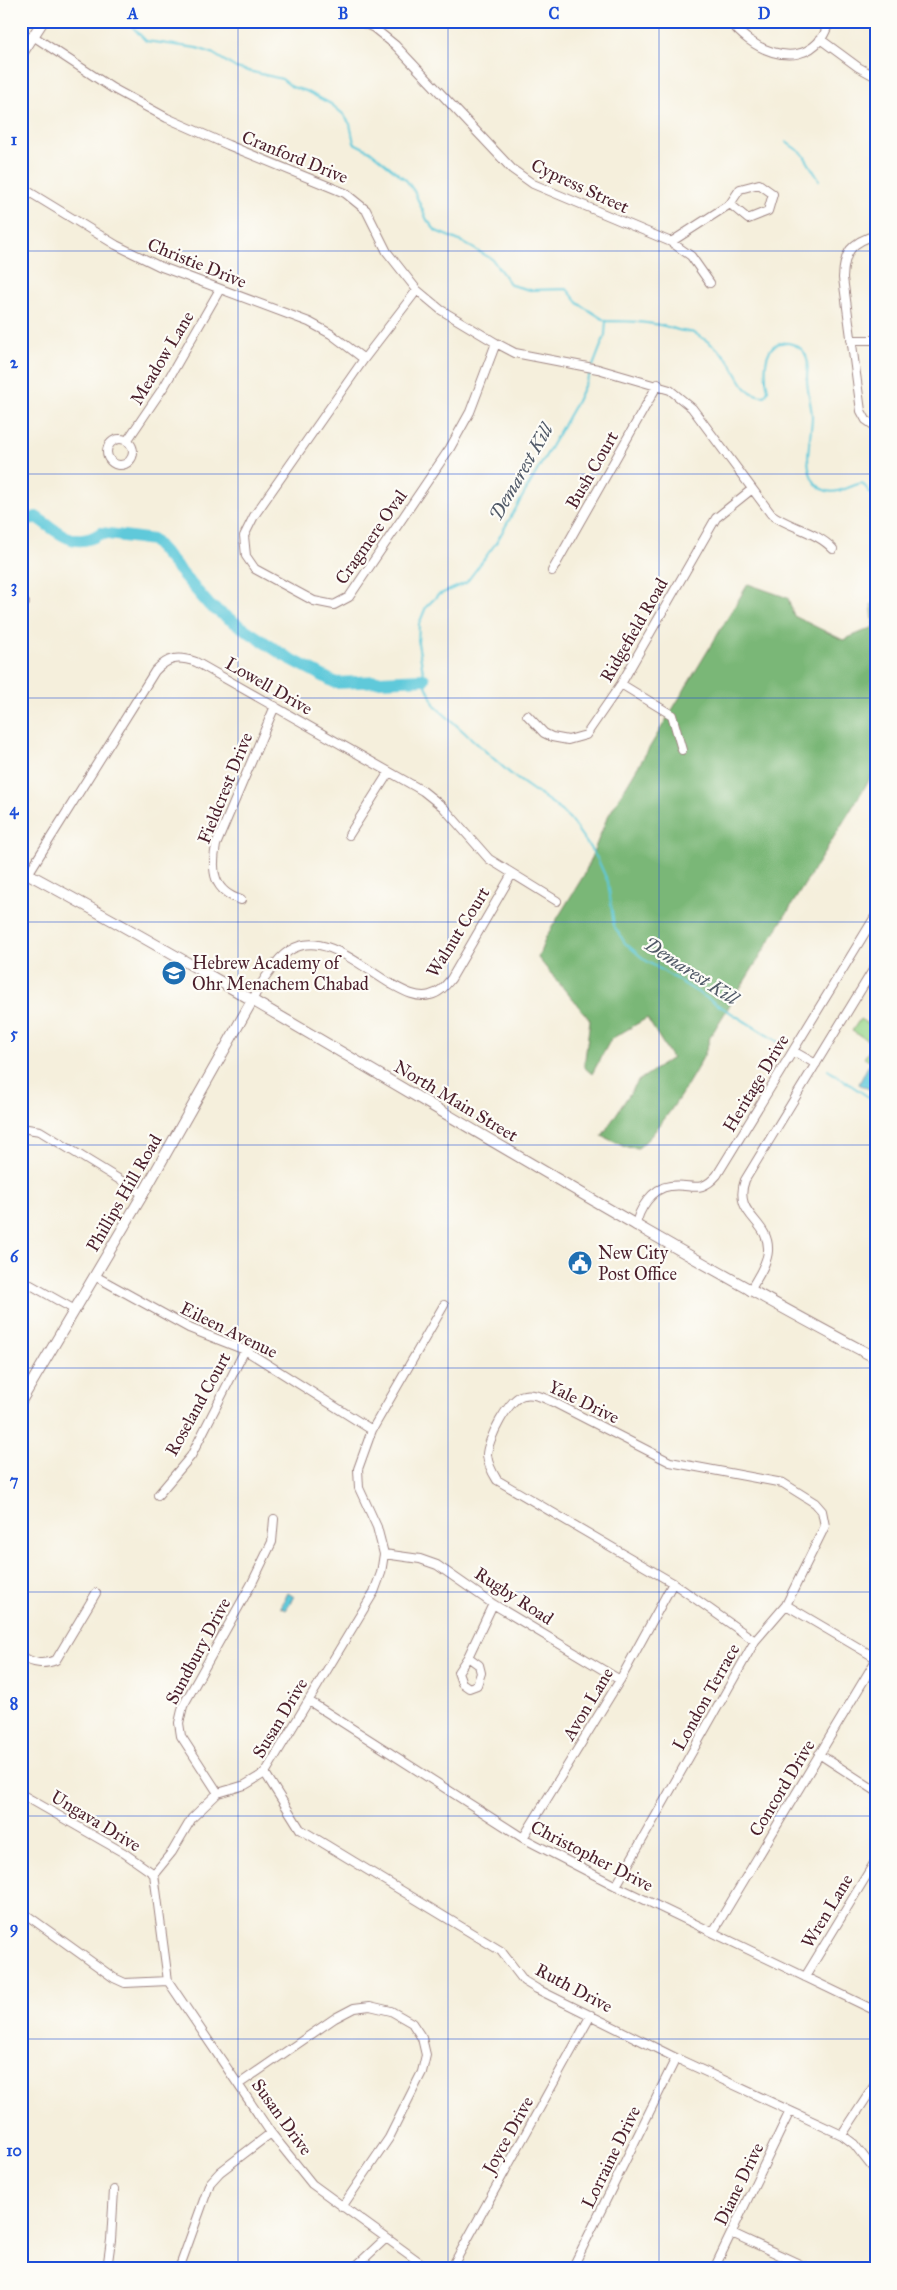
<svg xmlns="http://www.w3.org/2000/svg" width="897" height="2290" font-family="'IM FELL Great Primer',serif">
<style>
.green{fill:#98d68b;stroke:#717a5b}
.forest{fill:#7ab777;stroke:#626b51}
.water{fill:#5fc9da;stroke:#547482}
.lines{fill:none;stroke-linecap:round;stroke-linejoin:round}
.stream{stroke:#5fc9da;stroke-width:2}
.river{stroke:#5fc9da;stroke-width:12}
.minor-casing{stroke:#a08784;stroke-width:10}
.tertiary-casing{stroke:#a08784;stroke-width:12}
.minor{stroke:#fff;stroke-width:8}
.tertiary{stroke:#fff;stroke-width:10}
.grid{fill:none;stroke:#1d4ed8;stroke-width:1;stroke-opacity:0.55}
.labels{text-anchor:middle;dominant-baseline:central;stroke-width:4.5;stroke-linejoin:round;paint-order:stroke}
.street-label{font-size:18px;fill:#4a1f2b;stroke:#fdfcf7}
.poi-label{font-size:18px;fill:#4a1f2b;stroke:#fdfcf7;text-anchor:start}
.water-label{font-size:19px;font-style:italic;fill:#515a68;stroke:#fdfcf7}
.neatline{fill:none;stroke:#1d4ed8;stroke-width:2}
.grid-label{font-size:16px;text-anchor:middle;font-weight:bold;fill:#1d4ed8}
</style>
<rect width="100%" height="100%" fill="#fdfcf7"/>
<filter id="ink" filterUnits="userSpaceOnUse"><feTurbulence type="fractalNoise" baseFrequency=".02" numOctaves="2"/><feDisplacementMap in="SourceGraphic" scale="10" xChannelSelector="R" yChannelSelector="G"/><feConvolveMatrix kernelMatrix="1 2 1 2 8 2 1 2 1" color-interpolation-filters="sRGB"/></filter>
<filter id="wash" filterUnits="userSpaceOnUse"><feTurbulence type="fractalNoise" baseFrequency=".0096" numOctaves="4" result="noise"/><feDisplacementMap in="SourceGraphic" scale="20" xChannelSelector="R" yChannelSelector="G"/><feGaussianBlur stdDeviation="1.12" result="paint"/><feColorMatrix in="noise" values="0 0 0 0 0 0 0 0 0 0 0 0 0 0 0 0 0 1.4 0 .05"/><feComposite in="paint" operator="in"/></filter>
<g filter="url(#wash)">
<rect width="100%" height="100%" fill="#f5efdc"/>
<path class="green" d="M 860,1019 L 876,1029 L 876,1045 L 852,1031 Z
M 872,1046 L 876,1048 L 876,1065 L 864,1058 Z"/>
<path class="forest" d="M 748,584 L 788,598 L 794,616 L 843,640 L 874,627 L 871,604 L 876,600 L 876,769 L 710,1037 C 708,1044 706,1052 702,1059 C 689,1084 659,1132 638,1148 L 625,1147 L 602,1136 L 638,1081 L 672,1058 L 647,1018 L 611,1039 L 592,1074 L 584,1067 L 590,1020 L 538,958 L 546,937 L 584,875 L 607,818 Z"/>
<path class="water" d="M 869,1064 L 876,1068 L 876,1078 L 869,1089 L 859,1084 Z
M 288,1593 L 294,1597 L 286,1610 L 281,1607 Z"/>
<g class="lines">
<path class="stream" d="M 127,21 L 146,41 L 197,48 L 212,53 L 236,68 L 282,79 L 292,87 L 306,91 L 331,104 L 343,114 L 350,124 L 354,143 L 370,151 L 406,180 L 414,191 L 427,220 L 436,231 L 462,242 L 492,259 L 511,285 L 530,290 L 567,289 L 579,304 L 606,321
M 786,142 L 803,154 L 819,180
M 606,321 C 631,321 655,322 678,330 C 684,332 691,331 696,334 C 708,341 721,350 729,361 C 739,375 743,396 765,396 L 768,390 C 764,374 762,339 788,343 C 794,344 800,347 804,352 C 810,361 807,368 807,378 C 807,391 811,403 812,416 C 812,437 801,466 816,484 C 831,500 845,487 862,483 L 874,497 L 876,512
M 593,366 L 605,335 L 606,321
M 591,371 L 577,401 L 496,543 L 466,583 L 438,595 L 426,607 L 419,624 L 418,643 L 425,683 L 435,706 L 513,776 L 553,804 L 570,819 L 597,858 L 608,882 L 614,926 L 625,943 L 645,960 L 780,1043
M 828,1070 L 876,1102"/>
<path class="river" d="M 21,523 L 36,517 C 59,532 74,551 101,533 L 153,540 L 210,606 L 285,656 L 336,683 L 424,679"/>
</g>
</g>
<g filter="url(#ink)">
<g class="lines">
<defs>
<path id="minor" d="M 359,21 L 374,28 L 395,45 L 512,169 L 533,184 L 671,242 L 691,256 L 710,283
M 730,21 C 749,48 795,71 821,39 C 825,34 827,27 830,21
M 33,36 L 112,88 L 167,118 L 228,145 L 345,193 L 366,210 L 387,252 L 417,290 L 441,310 L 496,343 L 515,353 L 598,369 L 670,390 L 692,408 L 771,514 C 790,528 816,531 833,549
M 820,39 L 858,67 L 876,77
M 21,187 L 116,245 L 159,266 L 309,322 L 331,334 L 364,359
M 876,235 C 851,242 844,252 843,278 L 861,411 L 866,420 L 876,427
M 671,242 L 730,204 L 740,189 L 759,184 L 773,194 L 768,211 L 748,219 L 730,204
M 417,290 L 364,359 L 254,516 L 244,536 L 246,556 L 255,569 L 314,601 L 334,605 L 349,597 L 450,448 L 470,412 L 496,343
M 851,340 L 876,340
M107 452a13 13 0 1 1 26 0a13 13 0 1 1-26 0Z
M 127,441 L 165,385 L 220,289
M 552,571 L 658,384
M 21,599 L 25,603
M 621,684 L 672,715 L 682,750
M 527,715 L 544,733 L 552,737 L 568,740 L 586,735 L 621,684 L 716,518 L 751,490
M 349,835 L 389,772
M 28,874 L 155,671 C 168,657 178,656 196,662 L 423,791 L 443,807 L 489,859 L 557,901
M 241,900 C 213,891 211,871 216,845 L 275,706
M 253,999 C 258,988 264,979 271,970 C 306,916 351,960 391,984 C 402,990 417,999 430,995 C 440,993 445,986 451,979 L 512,874
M 793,1051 L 816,1064
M 21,1128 L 40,1131 L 143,1194
M 636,1226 C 638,1210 652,1188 670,1186 C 691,1183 700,1195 717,1175 L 876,915
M 95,1276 L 189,1328 L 245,1350 L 372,1430
M 22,1280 L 75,1310
M 750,1291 C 756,1279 767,1265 768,1251 C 770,1220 732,1216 745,1180 L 876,965
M 158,1495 L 191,1456 L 245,1350
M 384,1554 L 420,1559 L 437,1565 L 493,1604 L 620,1680
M 786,1605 L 876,1658
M 21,1656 C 34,1664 43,1665 56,1660 L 96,1593
M 468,1657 L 479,1665 L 481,1673 L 477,1685 L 469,1688 L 462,1683 L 458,1672 L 468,1657 L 493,1604
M 309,1701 L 523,1838 L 616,1886 L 876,2011
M 819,1754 L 876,1791
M 265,1773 L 300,1829 L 501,1951 L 524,1981 L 537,1989 L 676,2058 L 842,2135 L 854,2144 L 876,2172
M 218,1793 L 181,1736 L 179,1723 L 183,1706 L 252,1583 L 272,1542 L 274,1519
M 21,1794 L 124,1853 L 154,1874
M 523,1838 L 620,1680 L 673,1583
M 616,1886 L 755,1641 L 786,1605 L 825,1526 L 822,1511 L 815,1503 L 783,1483 L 670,1462 L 553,1402 C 544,1398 534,1393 524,1395 C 509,1397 487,1441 487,1455 C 488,1465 492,1472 497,1480 L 673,1583 L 755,1641
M 21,1911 L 114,1978 L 125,1983 L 168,1981
M 713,1932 L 876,1660
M 805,1977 L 876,1860
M 239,2084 L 335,2018 L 354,2008 L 370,2006 L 391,2011 L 412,2023 L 422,2038 L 426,2055 L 422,2072 L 389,2138 L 342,2207
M 842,2135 L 876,2083
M 732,2233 L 810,2269
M 107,2269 L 111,2240 L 114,2190
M 179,2269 L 210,2183 L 220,2172 L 271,2133
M 353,2269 L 385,2239
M 429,2269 L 312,2184 L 271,2133 L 168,1981 L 154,1874 L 172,1852 L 192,1818 L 218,1793 L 245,1785 L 265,1773 L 374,1592 L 381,1573 L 384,1554 L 377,1527 L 359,1488 L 358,1469 L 372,1430 L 444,1305
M 451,2269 L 591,2015
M 572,2269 L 676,2058
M 714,2269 L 790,2111"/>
<path id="tertiary" d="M 21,55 L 43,21
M 21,870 C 310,1026 586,1205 876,1358
M 21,1401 L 143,1194 L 253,999"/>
</defs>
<use href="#minor" class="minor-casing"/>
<use href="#tertiary" class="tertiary-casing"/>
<use href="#minor" class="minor"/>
<use href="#tertiary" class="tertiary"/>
</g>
</g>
<path class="grid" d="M 238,21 L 238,2269M 448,21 L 448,2269M 659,21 L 659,2269M 21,251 L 876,251M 21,474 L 876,474M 21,698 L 876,698M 21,922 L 876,922M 21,1145 L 876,1145M 21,1368 L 876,1368M 21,1592 L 876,1592M 21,1816 L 876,1816M 21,2039 L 876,2039"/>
<defs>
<symbol id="school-disc" viewBox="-11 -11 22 22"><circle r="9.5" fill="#1f6fb2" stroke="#fdfcf7"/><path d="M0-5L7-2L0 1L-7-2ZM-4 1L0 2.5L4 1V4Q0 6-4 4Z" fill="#fff"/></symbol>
<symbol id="civic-disc" viewBox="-11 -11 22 22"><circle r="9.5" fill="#1f6fb2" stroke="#fdfcf7"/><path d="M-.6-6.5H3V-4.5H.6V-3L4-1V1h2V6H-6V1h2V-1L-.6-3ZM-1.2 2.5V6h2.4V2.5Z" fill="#fff"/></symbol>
</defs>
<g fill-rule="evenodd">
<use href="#school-disc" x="160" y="959" width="28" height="28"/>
<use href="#civic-disc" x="566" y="1249" width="28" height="28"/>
</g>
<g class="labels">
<g class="street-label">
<text transform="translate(295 157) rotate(22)">Cranford Drive</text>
<text transform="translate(580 186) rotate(25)">Cypress Street</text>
<text transform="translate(197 263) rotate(22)">Christie Drive</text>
<text transform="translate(162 358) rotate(-59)">Meadow Lane</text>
<text transform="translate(592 470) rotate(-60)">Bush Court</text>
<text transform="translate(371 537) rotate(-55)">Cragmere Oval</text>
<text transform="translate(634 630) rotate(-60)">Ridgefield Road</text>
<text transform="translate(269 686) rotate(30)">Lowell Drive</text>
<text transform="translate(225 788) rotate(-68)">Fieldcrest Drive</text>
<text transform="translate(458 932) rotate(-58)">Walnut Court</text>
<text transform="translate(756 1083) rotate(-59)">Heritage Drive</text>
<text transform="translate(456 1101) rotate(31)">North Main Street</text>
<text transform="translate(124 1193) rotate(-60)">Phillips Hill Road</text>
<text transform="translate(229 1330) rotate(26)">Eileen Avenue</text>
<text transform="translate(584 1402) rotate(26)">Yale Drive</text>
<text transform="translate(198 1404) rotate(-61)">Roseland Court</text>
<text transform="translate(514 1596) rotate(33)">Rugby Road</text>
<text transform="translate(198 1651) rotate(-62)">Sundbury Drive</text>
<text transform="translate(706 1697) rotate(-61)">London Terrace</text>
<text transform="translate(588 1704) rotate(-59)">Avon Lane</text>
<text transform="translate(280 1718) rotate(-59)">Susan Drive</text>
<text transform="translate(782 1788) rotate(-59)">Concord Drive</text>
<text transform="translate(96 1821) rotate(31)">Ungava Drive</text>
<text transform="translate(592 1856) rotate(27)">Christopher Drive</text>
<text transform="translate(827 1911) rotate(-59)">Wren Lane</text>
<text transform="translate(574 1988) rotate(28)">Ruth Drive</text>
<text transform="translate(282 2117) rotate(54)">Susan Drive</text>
<text transform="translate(508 2135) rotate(-61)">Joyce Drive</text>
<text transform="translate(611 2157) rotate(-64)">Lorraine Drive</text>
<text transform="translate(739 2184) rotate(-64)">Diane Drive</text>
</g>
<g class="poi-label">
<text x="192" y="963">Hebrew Academy of<tspan x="192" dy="21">Ohr Menachem Chabad</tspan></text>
<text x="598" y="1253">New City<tspan x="598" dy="21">Post Office</tspan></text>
</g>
<g class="water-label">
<text transform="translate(521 472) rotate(-60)">Demarest Kill</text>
<text transform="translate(691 971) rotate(33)">Demarest Kill</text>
</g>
</g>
<rect width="897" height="2290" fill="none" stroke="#fdfcf7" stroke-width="55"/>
<rect x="28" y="28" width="842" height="2234" class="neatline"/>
<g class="grid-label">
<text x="133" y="19">A</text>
<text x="343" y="19">B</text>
<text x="554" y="19">C</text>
<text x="764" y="19">D</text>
<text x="14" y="145">1</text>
<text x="14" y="368">2</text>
<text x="14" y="592">3</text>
<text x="14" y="815">4</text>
<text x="14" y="1039">5</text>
<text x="14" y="1262">6</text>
<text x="14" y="1486">7</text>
<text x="14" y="1709">8</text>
<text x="14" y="1933">9</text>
<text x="14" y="2156">10</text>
</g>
</svg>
